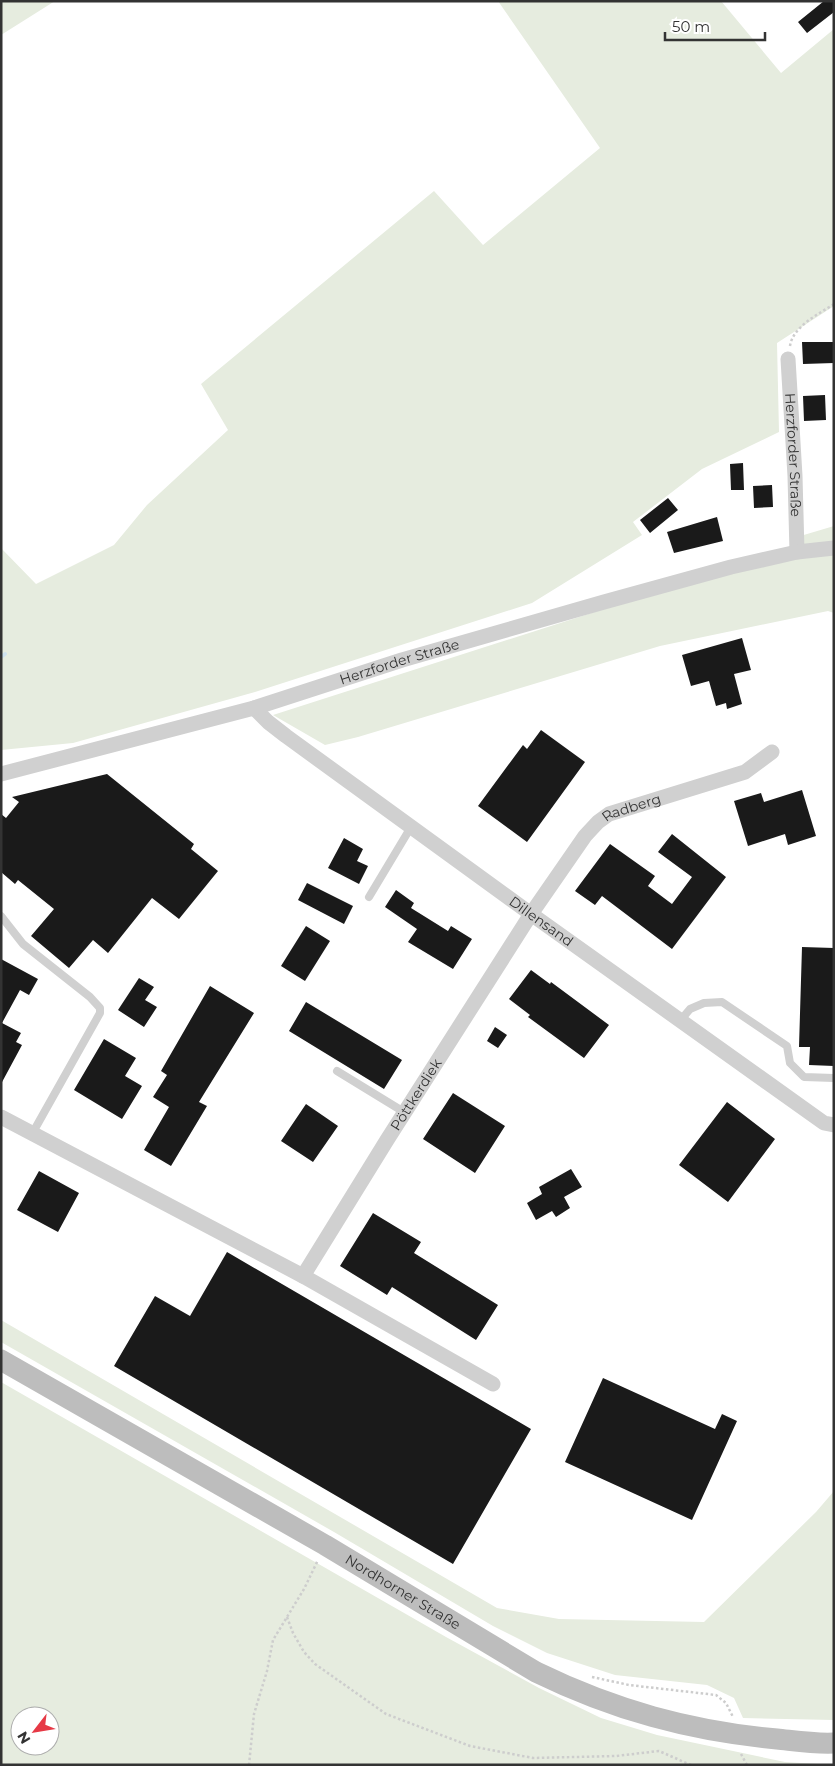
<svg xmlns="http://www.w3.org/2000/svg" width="835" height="1766" font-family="Montserrat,sans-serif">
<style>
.green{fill:#e6ecdf;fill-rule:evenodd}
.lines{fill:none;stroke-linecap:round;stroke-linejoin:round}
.stream{stroke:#cfe2ee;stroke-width:4}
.building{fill:#1a1a1a}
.path{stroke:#cdcdcd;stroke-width:2.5;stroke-dasharray:2.5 2.5;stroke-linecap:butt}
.service{stroke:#d0d0d0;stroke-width:8}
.minor{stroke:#d0d0d0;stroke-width:15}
.secondary{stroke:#bdbdbd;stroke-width:21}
.labels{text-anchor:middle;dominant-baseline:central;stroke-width:5;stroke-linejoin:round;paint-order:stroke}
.street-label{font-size:14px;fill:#333;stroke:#fff}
</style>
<rect width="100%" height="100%" fill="#fff"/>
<path class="green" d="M 1,1 L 55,1 L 1,35 Z
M 498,1 L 721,1 L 781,73 L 834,29 L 834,306 L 777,343 L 779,432 L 702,469 L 633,522 L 642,535 L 532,603 L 255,692 L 73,743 L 1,750 L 1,548 L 36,584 L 114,545 L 147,505 L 228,430 L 201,384 L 434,191 L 483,245 L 600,148 Z
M 834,526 L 834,613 L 828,611 L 660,646 L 358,737 L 325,745 L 273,715 L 732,568 L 797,552 L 797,537 Z
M 1,1320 L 497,1608 L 559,1619 L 704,1622 L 816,1512 L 834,1491 L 834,1720 L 743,1718 L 734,1698 L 707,1685 L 615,1675 L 547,1653 L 493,1626 L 334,1532 L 1,1342 Z
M 1,1382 L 446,1637 L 539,1688 L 601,1718 L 657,1735 L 785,1762 L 834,1765 L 1,1765 ZM 20,1716 L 50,1716 L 50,1746 L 20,1746 Z"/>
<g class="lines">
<path class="stream" d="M 1,657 L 5,654"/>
</g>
<path class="building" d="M 824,1 L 834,1 L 834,12 L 807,33 L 798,22 Z
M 802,342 L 834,342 L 834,363 L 803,364 Z
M 825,395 L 826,420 L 804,421 L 803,396 Z
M 743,463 L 744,490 L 731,490 L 730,464 Z
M 772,485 L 773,507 L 754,508 L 753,486 Z
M 668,498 L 678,510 L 650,533 L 640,520 Z
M 717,517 L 723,541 L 674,553 L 667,532 Z
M 742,638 L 751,670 L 734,674 L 742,704 L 727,709 L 726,703 L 716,706 L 709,681 L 691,686 L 682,655 Z
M 541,730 L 585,762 L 527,842 L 478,806 L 523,745 L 527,749 Z
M 107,774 L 194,844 L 191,849 L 218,871 L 179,919 L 152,898 L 108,953 L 93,940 L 69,968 L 31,936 L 54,909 L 18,880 L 15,884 L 1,872 L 1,814 L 6,818 L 19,802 L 12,797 Z
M 802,790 L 816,836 L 788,845 L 785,834 L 748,846 L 734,801 L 761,793 L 764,802 Z
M 672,834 L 726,877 L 672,949 L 602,896 L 595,905 L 575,891 L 610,844 L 655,876 L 648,886 L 672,904 L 692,877 L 658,852 Z
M 344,838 L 363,849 L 357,861 L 368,866 L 359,884 L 328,868 Z
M 307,883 L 353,906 L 344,924 L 298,900 Z
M 396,890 L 414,903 L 411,908 L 448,931 L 451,926 L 472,939 L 453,969 L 408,942 L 417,929 L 385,907 Z
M 306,926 L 330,941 L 305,981 L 281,966 Z
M 802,947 L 834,948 L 834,1066 L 809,1065 L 810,1047 L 799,1047 Z
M 1,959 L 38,979 L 29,995 L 20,990 L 2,1023 L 21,1033 L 16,1042 L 22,1045 L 1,1084 Z
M 531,970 L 550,984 L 551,982 L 609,1025 L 584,1058 L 528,1017 L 530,1015 L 509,999 Z
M 139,978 L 154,987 L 145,1000 L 157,1007 L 144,1027 L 118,1010 Z
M 210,986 L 254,1013 L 199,1102 L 207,1106 L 171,1166 L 144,1150 L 169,1107 L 153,1097 L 167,1075 L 161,1071 Z
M 306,1002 L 402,1060 L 384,1089 L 289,1031 Z
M 495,1027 L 507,1035 L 498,1048 L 487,1041 Z
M 104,1039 L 136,1058 L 125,1076 L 142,1086 L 122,1119 L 74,1090 Z
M 453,1093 L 505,1126 L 475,1173 L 423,1139 Z
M 727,1102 L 775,1139 L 728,1202 L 679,1165 Z
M 306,1104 L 338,1126 L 313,1162 L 281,1141 Z
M 571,1169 L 582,1187 L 564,1197 L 570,1208 L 556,1217 L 552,1211 L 536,1220 L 527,1203 L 542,1194 L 539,1187 Z
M 39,1171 L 79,1193 L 58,1232 L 17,1210 Z
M 373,1213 L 421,1242 L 414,1253 L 498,1305 L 476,1340 L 392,1287 L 387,1295 L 340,1266 Z
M 227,1252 L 531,1429 L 453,1564 L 114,1366 L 155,1296 L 190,1316 Z
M 603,1378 L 715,1429 L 722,1414 L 737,1421 L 692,1520 L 565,1462 Z"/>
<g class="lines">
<path class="path" d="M 790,346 C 793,326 819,314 834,304
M 287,1617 L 293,1633 L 304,1652 L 315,1664 L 386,1714 L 470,1746 L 533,1758 L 616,1756 L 659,1751 L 691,1765
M 592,1677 L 629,1685 L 716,1695 L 726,1703 L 733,1717
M 741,1754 L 747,1765
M 249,1765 L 254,1714 L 267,1671 L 273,1640 L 304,1589 L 318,1560"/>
<path class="service" d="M 369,897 L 411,827
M 1,916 L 23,944 L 90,997 L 100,1008 L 100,1013 L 32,1134
M 680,1021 L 690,1009 L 704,1003 L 722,1002 L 787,1046 L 790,1063 L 804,1077 L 834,1078
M 337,1071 L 404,1112"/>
<g class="minor">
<path id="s1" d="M 788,359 L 795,476 L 797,552"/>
<path id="s2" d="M 254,708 L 268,722 L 286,736 L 531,914 L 824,1123 L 834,1125"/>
<path id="s3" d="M 1,774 L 254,708 L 402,660 L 604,602 L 731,567 L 797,552 L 834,548"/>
<path id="s4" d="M 1,1117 L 303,1276 L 387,1140 L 531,914 L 585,836 L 598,822 L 609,814 L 745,772 L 772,752"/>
<path d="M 303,1276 L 493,1384"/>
</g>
<path class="secondary" id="s5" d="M 1,1360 L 325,1545 L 536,1672 C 614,1710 690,1731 777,1739 C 796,1741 815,1744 834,1743"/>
</g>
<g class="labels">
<g class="street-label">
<text stroke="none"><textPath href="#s1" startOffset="96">Herzforder Straße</textPath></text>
<text stroke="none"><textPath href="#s3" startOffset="414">Herzforder Straße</textPath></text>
<text stroke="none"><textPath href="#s4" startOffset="920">Radberg</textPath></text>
<text stroke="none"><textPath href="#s2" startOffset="358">Dillensand</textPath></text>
<text stroke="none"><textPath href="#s4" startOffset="555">Pöttkerdiek</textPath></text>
<text stroke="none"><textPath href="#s5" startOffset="464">Nordhorner Straße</textPath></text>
</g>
</g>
<rect width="835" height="1766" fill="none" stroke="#333333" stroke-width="5"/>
<g transform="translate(35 1731) rotate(239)"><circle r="24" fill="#ffffff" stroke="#adadad"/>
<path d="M0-4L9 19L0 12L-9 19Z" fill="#e63946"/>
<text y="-8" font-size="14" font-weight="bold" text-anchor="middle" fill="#333333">N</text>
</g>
<path d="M665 32v8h100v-8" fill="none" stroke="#333333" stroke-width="2.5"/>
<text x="672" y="32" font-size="15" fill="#333333" stroke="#ffffff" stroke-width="4" paint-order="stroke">50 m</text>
</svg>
